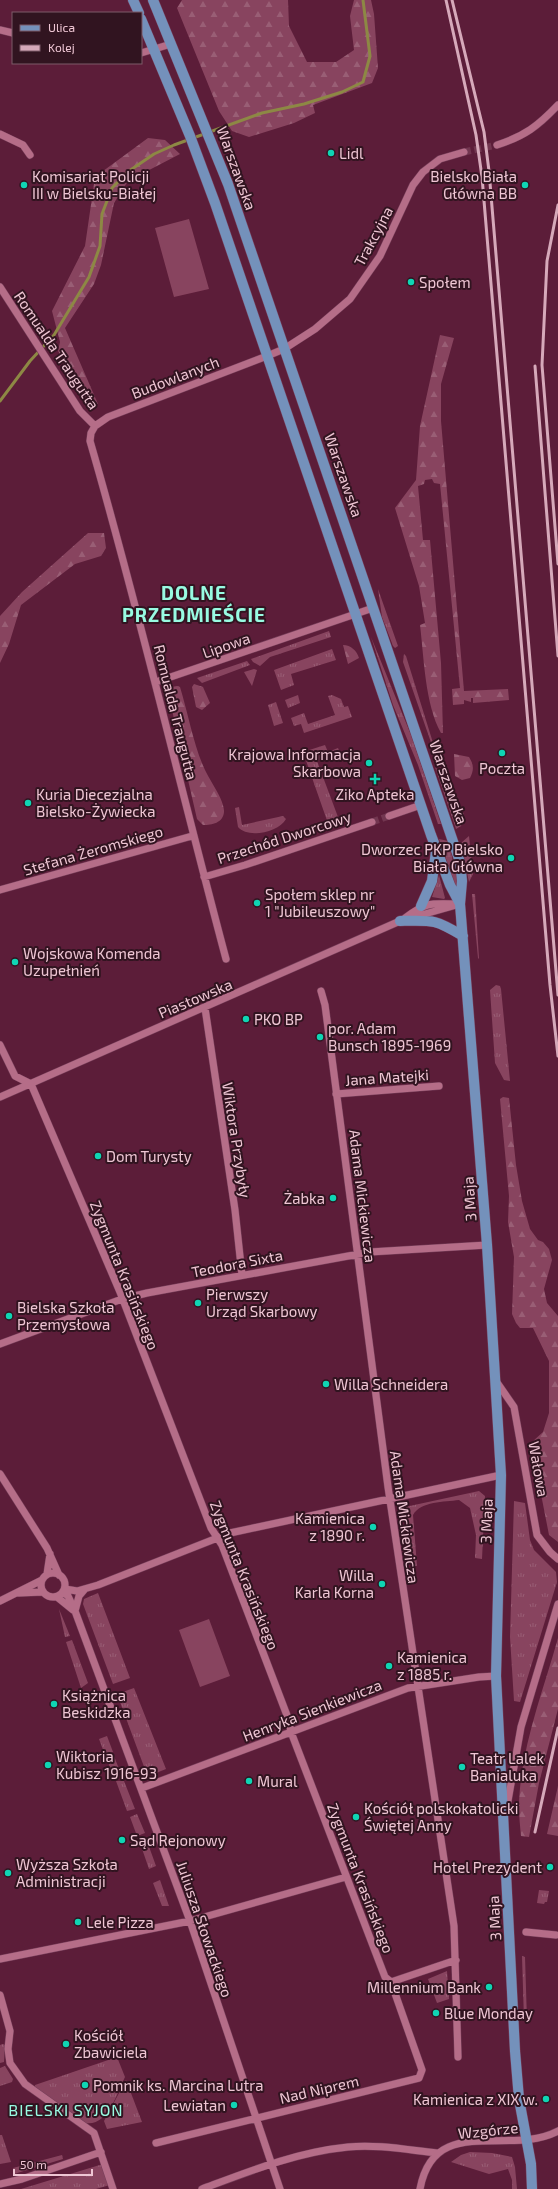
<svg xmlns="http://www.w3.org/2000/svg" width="558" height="2189" font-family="'Exo 2',sans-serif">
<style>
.grass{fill:url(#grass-tufts)}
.forest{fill:url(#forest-firs)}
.garden{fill:#88445f}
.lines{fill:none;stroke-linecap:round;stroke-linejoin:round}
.stream{stroke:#8d8844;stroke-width:3}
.minor-tunnel{stroke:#723650;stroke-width:7;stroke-dasharray:7 3.5;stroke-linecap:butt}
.minor-casing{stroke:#773f5a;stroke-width:8}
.major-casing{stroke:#773f5a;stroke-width:11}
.minor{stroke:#b56d88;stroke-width:7}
.major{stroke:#7491bb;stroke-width:10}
.rail{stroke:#d6a9ba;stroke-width:3}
.poi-dot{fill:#0fd5b4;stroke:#311420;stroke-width:1.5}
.labels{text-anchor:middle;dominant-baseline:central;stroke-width:4;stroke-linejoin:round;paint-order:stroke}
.poi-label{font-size:15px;fill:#efc6d4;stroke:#311420;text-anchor:start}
.street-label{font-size:15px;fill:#efc6d4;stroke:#311420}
.neighbourhood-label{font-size:16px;letter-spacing:1px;fill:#98fbe2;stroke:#311420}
.district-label{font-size:19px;font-weight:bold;letter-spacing:1px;fill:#98fbe2;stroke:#311420}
</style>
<defs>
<pattern id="grass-tufts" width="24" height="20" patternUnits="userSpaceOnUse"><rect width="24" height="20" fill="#88445f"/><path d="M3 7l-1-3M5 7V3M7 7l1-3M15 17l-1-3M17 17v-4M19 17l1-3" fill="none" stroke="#995e75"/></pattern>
<pattern id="forest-firs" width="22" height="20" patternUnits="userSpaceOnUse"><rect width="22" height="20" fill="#88445f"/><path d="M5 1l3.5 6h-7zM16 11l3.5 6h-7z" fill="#995e75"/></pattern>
</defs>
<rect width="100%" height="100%" fill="#5c1d39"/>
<path class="grass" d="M 378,589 L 398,646 L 395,648 L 393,646 L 382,617 Z
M 329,631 L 331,637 L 270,657 L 260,666 L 253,662 L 251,659 Z
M 371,637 L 411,735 L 441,824 L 438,824 L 418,765 L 393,705 Z
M 332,649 L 336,660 L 291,674 L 294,685 L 281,690 L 274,670 Z
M 404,654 L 406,656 L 434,746 L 441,746 L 443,750 L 438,753 L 434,751 L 403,662 Z
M 247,661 L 250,665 L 202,683 L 197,678 Z
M 298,695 L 300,703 L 288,708 L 285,700 Z
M 332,695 L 341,699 L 344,707 L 348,706 L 352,717 L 304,733 L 301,724 L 294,726 L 291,718 L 304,713 L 308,724 L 335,715 L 328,696 Z
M 276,702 L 283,723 L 274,726 L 268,705 Z
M 325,745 L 328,752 L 338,748 L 340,753 L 317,761 L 341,825 L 330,829 L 303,752 Z
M 435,767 L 453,784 L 445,784 L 454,811 L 464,813 L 461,826 L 456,829 Z
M 239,807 L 242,825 L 283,816 L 286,819 C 279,832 248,839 238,827 L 235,808 Z
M 469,836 L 473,874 L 469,882 L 461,843 Z
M 439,839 L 448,841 L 458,882 L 457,890 Z
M 439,875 L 445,898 L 444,899 L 432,897 Z
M 472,894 L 475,894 L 479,959 L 478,958 Z
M 496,985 L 500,986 L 501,989 L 510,1081 L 504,1080 L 495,1063 L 490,990 Z
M 479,1491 L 485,1496 L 482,1559 L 475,1558 L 476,1535 L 470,1508 L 459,1500 C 444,1502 421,1501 413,1515 L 417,1566 L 411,1566 L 404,1511 L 405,1507 Z
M 514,1501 L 525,1503 L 530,1540 L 534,1550 L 556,1572 L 557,1582 L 520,1702 L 514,1701 L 510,1637 Z
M 98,1593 L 130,1678 L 113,1684 L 83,1604 L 84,1599 Z
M 59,1609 L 70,1636 L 65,1637 Z
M 72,1640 L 88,1683 L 81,1688 L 66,1642 Z
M 134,1688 L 166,1769 L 151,1775 L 146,1772 L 117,1694 Z
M 107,1736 L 113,1752 L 105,1755 L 99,1739 Z
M 114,1756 L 119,1769 L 111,1771 L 107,1759 Z
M 116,1781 L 124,1781 L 135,1809 L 127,1811 Z
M 137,1814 L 145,1833 L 137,1836 L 130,1817 Z
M 147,1841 L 156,1866 L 149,1869 L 140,1843 Z
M 160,1880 L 169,1906 L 162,1906 L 153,1883 Z
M 539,1890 L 549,1891 L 547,1902 L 545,1902 L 544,1904 L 537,1903 Z
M 522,1956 L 525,1957 L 527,2021 L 524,2020 Z
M 447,1971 L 449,1999 L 437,2003 L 428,1979 Z
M 3,2044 L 5,2045 L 4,2062 L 0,2063 L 0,2045 Z
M 117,2057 L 125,2077 C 117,2093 108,2127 85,2123 L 35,2089 L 35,2085 Z
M 5,2066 L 13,2079 L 12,2082 L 0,2086 L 0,2068 Z
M 126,2080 L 142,2122 L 107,2129 L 104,2121 Z
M 0,2135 L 2,2135 L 11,2162 L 0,2164 Z
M 470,2152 L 492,2153 L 512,2157 L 515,2167 L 517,2189 L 512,2189 L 512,2180 L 508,2169 L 489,2174 L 451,2162 L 461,2155 Z
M 62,2155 L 63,2159 L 14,2174 L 13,2168 Z
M 103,2164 L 110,2185 L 96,2189 L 21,2189 Z"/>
<path class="forest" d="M 182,0 L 288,0 L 289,26 L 307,62 L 336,62 L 354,50 L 350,16 L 354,0 L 371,0 L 374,14 L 378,68 L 372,83 L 313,105 L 315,113 L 294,123 L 249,137 L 232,131 L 219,111 L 177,8 Z
M 148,138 L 165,140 L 180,154 L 128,181 L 114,203 L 101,265 L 94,284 L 65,328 L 98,404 L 90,405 L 58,351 L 60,342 L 52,311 L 85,246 L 95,177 Z
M 440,335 L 454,338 L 441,384 L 441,421 L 464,691 L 508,689 L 509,700 L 473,703 L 473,698 L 471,698 L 471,702 L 464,700 L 464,704 L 453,705 L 452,689 L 460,688 L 440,484 L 434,483 L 432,479 L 425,480 L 424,484 L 418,486 L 423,540 L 430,540 L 441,663 L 443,733 L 441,733 C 425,704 424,658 420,625 L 425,623 L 419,586 L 395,508 L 416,480 L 420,426 Z
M 88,533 L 104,533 L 106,548 L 101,556 L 75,564 L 21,605 L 9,644 L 0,663 L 0,616 L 22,592 Z
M 343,645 C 351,645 357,651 359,658 L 348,664 Z
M 254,669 L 257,670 L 252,686 L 244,672 Z
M 194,684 L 203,687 L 210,703 L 202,710 L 196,707 L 192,687 Z
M 177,686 L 180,687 C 188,713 194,747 205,770 C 210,781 225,801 224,812 C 223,823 212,825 203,825 L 197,819 L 169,697 L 168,691 L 172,687 Z
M 454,754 L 469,757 C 474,765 474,770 470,778 L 462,780 L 455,776 Z
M 503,1097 L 509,1098 L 516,1165 L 522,1201 L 530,1229 L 538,1240 L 543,1242 L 549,1249 L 552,1260 L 544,1289 L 547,1303 L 558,1316 L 558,1542 L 549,1535 L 531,1443 L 543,1432 L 549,1413 L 549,1361 L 533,1328 L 520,1328 L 516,1323 L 512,1314 L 514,1257 L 508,1222 L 509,1196 L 500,1099 Z
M 558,1638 L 558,1709 L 539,1783 L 529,1837 L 521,1836 C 520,1826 519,1816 519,1806 C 520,1749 543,1692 558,1638 Z
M 558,1786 L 558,1836 L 547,1834 Z"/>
<path class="garden" d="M 189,219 L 209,289 L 174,297 L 155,228 Z
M 209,1619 L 230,1676 L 200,1687 L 179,1630 Z"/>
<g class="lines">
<path class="stream" d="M 0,401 L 30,361 L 54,335 L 89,277 L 100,246 L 102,214 L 112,188 L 129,171 L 154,154 L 174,145 L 262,113 L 304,104 L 342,92 L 363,82 L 370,56 L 363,0"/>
<path class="minor-tunnel" d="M 464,152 L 497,145
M 372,822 L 389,816"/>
<defs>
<path id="minor" d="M 0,30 L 13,33
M 141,53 L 171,44
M 0,134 L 23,145 L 30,155
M 497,145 C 525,136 538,126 558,105
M 0,287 L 80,411 L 95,426 L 91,433 L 90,441 C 140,613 180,787 226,959
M 95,426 L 108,417 L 267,356 L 284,349 L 315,329 L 350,299 L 380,256 L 413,185 L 423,172 L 440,159 L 464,152
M 156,682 L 373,608
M 389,816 L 421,805
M 204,877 L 245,865 L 372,822
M 0,890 L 192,836
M 405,918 C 425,903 429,903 454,904
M 321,991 L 325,1005 L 388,1487 L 454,1926 L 458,2057
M 205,1008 L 235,1210 L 242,1275
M 0,1045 L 15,1076 L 31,1084
M 31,1084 L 120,1292 L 211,1528 L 222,1545 L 288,1718 L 291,1732 L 385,1977 L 391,1982 L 422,2070 L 419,2078 L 156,2143
M 336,1094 L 439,1086
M 0,1097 L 400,921 L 460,904
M 0,1344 L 122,1299 L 147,1293 L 370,1252 L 487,1245
M 496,1381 L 514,1407 L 537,1535 L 550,1552 L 558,1559
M 0,1474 L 47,1548 L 59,1575
M41 1585a12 12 0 1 1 24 0a12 12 0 1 1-24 0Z
M 47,1574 L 50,1554
M 65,1589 L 77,1591 L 98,1585 L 230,1533 L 501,1475
M 63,1592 L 68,1596 L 75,1611 L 190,1921 L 280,2189
M 19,1593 L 43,1592
M 57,1597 L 73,1610
M 0,1601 L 42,1580
M 75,1611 L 79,1596 L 85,1589
M 142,1788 L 408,1688 L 479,1677 L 496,1676
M 506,1812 L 521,1727 L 558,1604
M 526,1932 L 556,1935
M 0,1959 L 190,1921 L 346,1877
M 391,1982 L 456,1960
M 0,1995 L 10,2031 L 8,2049 L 10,2063 L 25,2084 L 94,2133 L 113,2189
M 0,2184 L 22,2179 L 101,2152
M 202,2189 C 250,2171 297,2152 348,2147 C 377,2144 408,2150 437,2153
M 420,2189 C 434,2113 509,2157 558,2131"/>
<path id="major" d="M 133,0 L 139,13
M 153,0 L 228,184 L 460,862 L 462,881 L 460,904 L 487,1245 L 501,1475 L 496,1676 L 515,2051 L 519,2099 L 531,2164 L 532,2189
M 141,19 L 190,136 L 215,203 L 431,835 L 450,885 L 460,904
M 421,906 L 432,881 L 436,851
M 400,921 C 433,920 435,919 463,936"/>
</defs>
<use href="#minor" class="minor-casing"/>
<use href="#major" class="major-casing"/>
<use href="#minor" class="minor"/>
<use href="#major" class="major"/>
<path class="rail" d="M 446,0 L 476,135 L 482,177 L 550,985 L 558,1056
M 452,0 L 484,132 L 489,171 L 558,995
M 558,205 L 547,261 L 542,365 L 558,564
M 535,366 L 558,656
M 535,1832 L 558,1728"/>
</g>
<g class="poi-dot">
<circle cx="331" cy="153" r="4"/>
<circle cx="24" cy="185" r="4"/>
<circle cx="525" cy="185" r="4"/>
<circle cx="411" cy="282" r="4"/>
<circle cx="502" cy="753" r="4"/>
<circle cx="369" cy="763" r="4"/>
<path d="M373 773h4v4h4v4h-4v4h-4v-4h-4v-4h4z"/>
<circle cx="28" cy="803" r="4"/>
<circle cx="511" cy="858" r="4"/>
<circle cx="257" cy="903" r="4"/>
<circle cx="15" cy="962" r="4"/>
<circle cx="246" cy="1019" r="4"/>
<circle cx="320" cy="1037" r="4"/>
<circle cx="98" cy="1156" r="4"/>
<circle cx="333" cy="1198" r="4"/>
<circle cx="198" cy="1303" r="4"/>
<circle cx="9" cy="1316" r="4"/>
<circle cx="326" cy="1384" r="4"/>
<circle cx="373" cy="1527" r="4"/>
<circle cx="382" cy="1584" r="4"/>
<circle cx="389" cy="1666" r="4"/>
<circle cx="54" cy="1704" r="4"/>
<circle cx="48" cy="1765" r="4"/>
<circle cx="462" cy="1767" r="4"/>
<circle cx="249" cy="1781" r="4"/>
<circle cx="356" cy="1817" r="4"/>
<circle cx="122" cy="1840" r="4"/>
<circle cx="550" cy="1867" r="4"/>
<circle cx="8" cy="1873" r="4"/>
<circle cx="78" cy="1922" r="4"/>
<circle cx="489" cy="1987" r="4"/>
<circle cx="436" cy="2013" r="4"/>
<circle cx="66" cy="2044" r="4"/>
<circle cx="85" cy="2085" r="4"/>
<circle cx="546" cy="2099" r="4"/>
<circle cx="234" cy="2105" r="4"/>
</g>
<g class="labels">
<g class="poi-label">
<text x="339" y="153">Lidl</text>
<text x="32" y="176">Komisariat Policji<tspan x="32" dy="17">III w Bielsku-Białej</tspan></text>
<text x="517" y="176" text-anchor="end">Bielsko Biała<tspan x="517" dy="17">Główna BB</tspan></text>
<text x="419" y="282">Społem</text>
<text x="361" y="754" text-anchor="end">Krajowa Informacja<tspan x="361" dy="17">Skarbowa</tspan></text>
<text x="502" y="768" text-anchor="middle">Poczta</text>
<text x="36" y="794">Kuria Diecezjalna<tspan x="36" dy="17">Bielsko-Żywiecka</tspan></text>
<text x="375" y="794" text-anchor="middle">Ziko Apteka</text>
<text x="503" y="849" text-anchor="end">Dworzec PKP Bielsko<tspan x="503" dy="17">Biała Główna</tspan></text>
<text x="265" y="894">Społem sklep nr<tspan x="265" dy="17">1 "Jubileuszowy"</tspan></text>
<text x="23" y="953">Wojskowa Komenda<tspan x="23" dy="17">Uzupełnień</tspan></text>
<text x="254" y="1019">PKO BP</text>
<text x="328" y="1028">por. Adam<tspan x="328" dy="17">Bunsch 1895-1969</tspan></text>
<text x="106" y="1156">Dom Turysty</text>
<text x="325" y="1198" text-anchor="end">Żabka</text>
<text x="206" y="1294">Pierwszy<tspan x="206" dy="17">Urząd Skarbowy</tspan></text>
<text x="17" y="1307">Bielska Szkoła<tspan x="17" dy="17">Przemysłowa</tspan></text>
<text x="334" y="1384">Willa Schneidera</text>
<text x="365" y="1518" text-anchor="end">Kamienica<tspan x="365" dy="17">z 1890 r.</tspan></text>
<text x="374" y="1575" text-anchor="end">Willa<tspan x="374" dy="17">Karla Korna</tspan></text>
<text x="397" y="1657">Kamienica<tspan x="397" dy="17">z 1885 r.</tspan></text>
<text x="62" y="1695">Książnica<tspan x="62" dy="17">Beskidzka</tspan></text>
<text x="56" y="1756">Wiktoria<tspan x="56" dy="17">Kubisz 1916-93</tspan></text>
<text x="470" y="1758">Teatr Lalek<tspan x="470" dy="17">Banialuka</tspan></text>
<text x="257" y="1781">Mural</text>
<text x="364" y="1808">Kościół polskokatolicki<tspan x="364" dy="17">Świętej Anny</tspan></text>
<text x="130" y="1840">Sąd Rejonowy</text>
<text x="16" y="1864">Wyższa Szkoła<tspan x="16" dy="17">Administracji</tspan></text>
<text x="542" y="1867" text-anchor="end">Hotel Prezydent</text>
<text x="86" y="1922">Lele Pizza</text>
<text x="481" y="1987" text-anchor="end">Millennium Bank</text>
<text x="444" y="2013">Blue Monday</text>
<text x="74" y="2035">Kościół<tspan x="74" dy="17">Zbawiciela</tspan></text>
<text x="93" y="2085">Pomnik ks. Marcina Lutra</text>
<text x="538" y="2099" text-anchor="end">Kamienica z XIX w.</text>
<text x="226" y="2105" text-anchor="end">Lewiatan</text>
</g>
<g class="street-label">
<text transform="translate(237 168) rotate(70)">Warszawska</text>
<text transform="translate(373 236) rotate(-62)">Trakcyjna</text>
<text transform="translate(57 350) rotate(56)">Romualda Traugutta</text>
<text transform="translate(175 377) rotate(-21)">Budowlanych</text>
<text transform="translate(344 475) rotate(71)">Warszawska</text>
<text transform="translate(226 645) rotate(-19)">Lipowa</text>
<text transform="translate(176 712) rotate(76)">Romualda Traugutta</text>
<text transform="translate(449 782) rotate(71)">Warszawska</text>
<text transform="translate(284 837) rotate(-18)">Przechód Dworcowy</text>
<text transform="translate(93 850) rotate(-16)">Stefana Żeromskiego</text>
<text transform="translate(195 998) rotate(-23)">Piastowska</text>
<text transform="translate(387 1077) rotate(-4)">Jana Matejki</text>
<text transform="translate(237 1140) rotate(81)">Wiktora Przybyły</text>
<text transform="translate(363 1196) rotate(83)">Adama Mickiewicza</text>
<text transform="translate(469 1199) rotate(-94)">3 Maja</text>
<text transform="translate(237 1263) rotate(-11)">Teodora Sixta</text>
<text transform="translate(125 1275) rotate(68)">Zygmunta Krasińskiego</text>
<text transform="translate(539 1469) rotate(80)">Wałowa</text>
<text transform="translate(405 1517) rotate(82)">Adama Mickiewicza</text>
<text transform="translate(486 1521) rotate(-88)">3 Maja</text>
<text transform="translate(245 1575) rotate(68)">Zygmunta Krasińskiego</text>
<text transform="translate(312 1710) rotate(-21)">Henryka Sienkiewicza</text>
<text transform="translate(361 1878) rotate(69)">Zygmunta Krasińskiego</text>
<text transform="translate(494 1918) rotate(-93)">3 Maja</text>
<text transform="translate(205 1929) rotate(71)">Juliusza Słowackiego</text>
<text transform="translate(319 2089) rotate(-13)">Nad Niprem</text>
<text transform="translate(488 2130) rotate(-6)">Wzgórze</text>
</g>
<g class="neighbourhood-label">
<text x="66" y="2109">BIELSKI SYJON</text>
</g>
<g class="district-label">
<text x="194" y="592">DOLNE<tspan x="194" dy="22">PRZEDMIEŚCIE</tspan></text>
</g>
</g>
<rect x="12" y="12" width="130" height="52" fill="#311420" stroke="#7d5b68"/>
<rect x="20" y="25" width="20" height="6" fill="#7491bb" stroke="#7d5b68"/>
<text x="48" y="32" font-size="12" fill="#efc6d4">Ulica</text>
<rect x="20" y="45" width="20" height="6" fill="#d6a9ba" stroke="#7d5b68"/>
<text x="48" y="52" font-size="12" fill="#efc6d4">Kolej</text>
<path d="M14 2169v6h78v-6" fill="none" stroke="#efc6d4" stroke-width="2"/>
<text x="20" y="2169" font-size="12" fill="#efc6d4" stroke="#311420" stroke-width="3" paint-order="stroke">50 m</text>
</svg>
